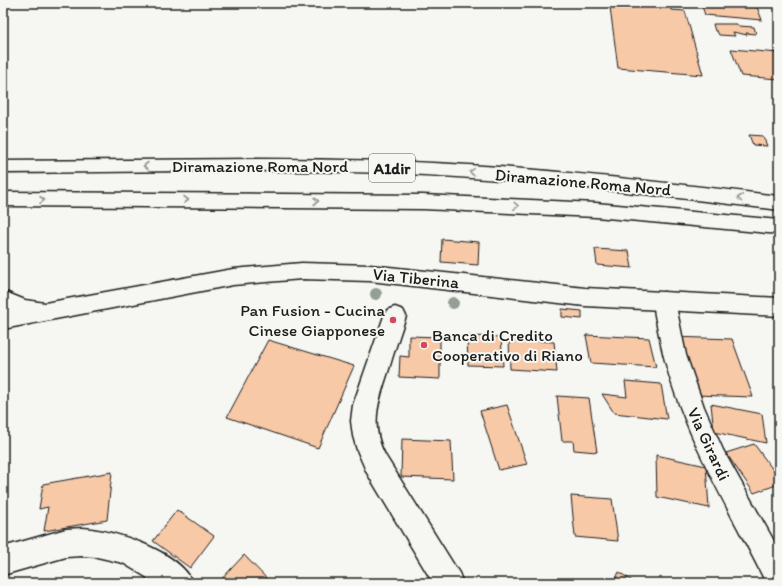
<svg xmlns="http://www.w3.org/2000/svg" width="782" height="586" font-family="Itim,sans-serif">
<style>
.building{fill:#f7c9a7;stroke:#1c1c1c}
.lines{fill:none;stroke-linecap:round;stroke-linejoin:round}
.minor-casing{stroke:#1c1c1c;stroke-width:3}
.major-casing{stroke:#1c1c1c;stroke-width:3}
.highway-casing{stroke:#1c1c1c;stroke-width:3}
.minor{fill:#f6f6f2;fill-rule:evenodd}
.major{fill:#f6f6f2;fill-rule:evenodd}
.highway{fill:#f6f6f2;fill-rule:evenodd}
.tree{fill:#949e93}
.oneway{stroke:#949492}
.poi-dot{fill:#d1495b;stroke:#f6f6f2;stroke-width:1.5}
.labels{text-anchor:middle;dominant-baseline:central;stroke-width:4;stroke-linejoin:round;paint-order:stroke}
.shield{fill:#f6f6f2;stroke:#5d5d5c;stroke-width:1}
.shield-label{font-size:16px;font-weight:bold;fill:#1c1c1c}
.street-label{font-size:17px;fill:#1c1c1c;stroke:#f6f6f2}
.poi-label{font-size:17px;fill:#1c1c1c;stroke:#f6f6f2;text-anchor:end}
</style>
<rect width="100%" height="100%" fill="#f6f6f2"/>
<filter id="ink" filterUnits="userSpaceOnUse"><feTurbulence type="fractalNoise" baseFrequency=".025" numOctaves="2"/><feDisplacementMap in="SourceGraphic" scale="8" xChannelSelector="R" yChannelSelector="G"/><feConvolveMatrix kernelMatrix="1 2 1 2 8 2 1 2 1" color-interpolation-filters="sRGB"/></filter>
<g filter="url(#ink)">
<path class="building" d="M 619,3 L 669,3 L 671,10 L 685,11 L 703,75 L 618,68 L 610,7 L 620,8 Z
M 701,3 L 757,7 L 762,20 L 705,15 Z
M 737,3 L 779,3 L 779,6 Z
M 713,24 L 737,24 L 738,26 L 754,27 L 756,34 L 746,33 L 747,35 L 733,32 L 735,36 L 719,35 L 717,31 L 715,31 Z
M 731,49 L 779,53 L 779,79 L 741,76 Z
M 749,135 L 763,136 L 767,146 L 753,145 Z
M 442,239 L 479,242 L 478,265 L 441,262 Z
M 595,249 L 629,251 L 632,268 L 597,265 Z
M 562,309 L 582,311 L 582,319 L 562,317 Z
M 586,335 L 649,338 L 656,367 L 591,363 Z
M 409,336 L 440,337 L 440,379 L 399,377 L 400,356 L 409,357 Z
M 467,336 L 501,337 L 503,366 L 468,365 Z
M 673,337 L 732,339 L 753,397 L 695,395 Z
M 509,339 L 554,342 L 557,372 L 510,369 Z
M 268,340 L 354,366 L 318,448 L 227,417 Z
M 625,381 L 661,384 L 667,419 L 614,413 L 602,394 L 627,397 Z
M 557,396 L 589,398 L 597,452 L 574,450 L 573,441 L 562,441 Z
M 711,404 L 762,414 L 766,443 L 714,432 Z
M 507,405 L 527,464 L 499,470 L 480,411 Z
M 402,439 L 451,441 L 453,479 L 401,477 Z
M 754,444 L 779,478 L 779,484 L 754,493 L 726,453 Z
M 656,455 L 706,466 L 709,508 L 657,497 Z
M 112,472 L 107,520 L 44,531 L 48,507 L 39,509 L 43,484 Z
M 571,496 L 612,499 L 618,541 L 575,537 Z
M 177,510 L 214,536 L 190,568 L 153,541 Z
M 244,555 L 271,583 L 218,583 Z
M 619,572 L 635,583 L 614,583 Z"/>
<g class="lines">
<defs>
<path id="minor" d="M 664,292 L 671,295 L 675,301 L 686,355 L 704,407 L 723,450 L 779,550 L 779,583 L 766,583 C 725,500 675,422 658,330 C 656,319 651,305 657,295 Z
M 395,307 L 403,310 L 406,316 C 400,334 394,351 389,369 C 379,400 369,424 385,455 L 459,573 L 463,583 L 433,583 L 367,473 L 357,450 L 353,436 L 351,421 L 353,405 L 384,316 L 387,310 Z
M 82,528 C 114,530 180,551 193,583 L 156,583 L 123,563 L 97,557 L 82,556 L 66,557 L 3,575 L 3,547 L 66,529 Z"/>
<path id="major" d="M 302,263 L 370,265 L 585,288 L 779,298 L 779,316 L 585,306 L 370,281 L 302,279 L 233,285 L 3,329 L 3,291 L 25,300 L 45,303 L 233,269 Z"/>
<path id="highway" d="M 255,159 C 337,159 418,161 499,167 C 593,174 686,185 779,196 L 779,210 C 655,195 531,180 406,174 C 271,168 137,172 3,173 L 3,161 Z
M 3,192 L 423,195 L 596,203 L 779,220 L 779,234 L 596,217 L 423,209 L 3,206 Z"/>
</defs>
<use href="#minor" class="minor-casing"/>
<use href="#major" class="major-casing"/>
<use href="#highway" class="highway-casing"/>
<use href="#minor" class="minor"/>
<use href="#major" class="major"/>
<use href="#highway" class="highway"/>
</g>
<g class="tree">
<circle cx="376" cy="294" r="6"/>
<circle cx="453" cy="303" r="6"/>
</g>
<defs><path id="oneway-chevron" d="M-2-3.5L2.5 0L-2 3.5" fill="none" stroke-width="1.6" stroke-linecap="round" stroke-linejoin="round"/></defs>
<g class="oneway">
<use href="#oneway-chevron" transform="translate(146 166) rotate(180)"/>
<use href="#oneway-chevron" transform="translate(472 172) rotate(-176)"/>
<use href="#oneway-chevron" transform="translate(740 198) rotate(-173)"/>
<use href="#oneway-chevron" transform="translate(42 200)"/>
<use href="#oneway-chevron" transform="translate(186 200)"/>
<use href="#oneway-chevron" transform="translate(316 201)"/>
<use href="#oneway-chevron" transform="translate(516 206) rotate(3)"/>
</g>
</g>
<g class="poi-dot">
<circle cx="393" cy="320" r="4"/>
<circle cx="424" cy="345" r="4"/>
</g>
<g class="labels">
<rect class="shield" x="369" y="154" width="46" height="28" rx="3"/>
<g class="shield-label">
<text x="392" y="168">A1dir</text>
</g>
<g class="street-label">
<text x="260" y="166">Diramazione Roma Nord</text>
<text transform="translate(583 182) rotate(5)">Diramazione Roma Nord</text>
<text transform="translate(416 278) rotate(6)">Via Tiberina</text>
<text transform="translate(709 444) rotate(65)">Via Girardi</text>
</g>
<g class="poi-label">
<text x="385" y="310">Pan Fusion - Cucina<tspan x="385" dy="20">Cinese Giapponese</tspan></text>
<text x="432" y="335" text-anchor="start">Banca di Credito<tspan x="432" dy="20">Cooperativo di Riano</tspan></text>
</g>
</g>
<rect width="782" height="586" fill="none" stroke="#f6f6f2" stroke-width="16"/>
<rect x="8" y="8" width="766" height="570" fill="none" stroke="#1c1c1c" stroke-width="1.5" filter="url(#ink)"/>
</svg>
